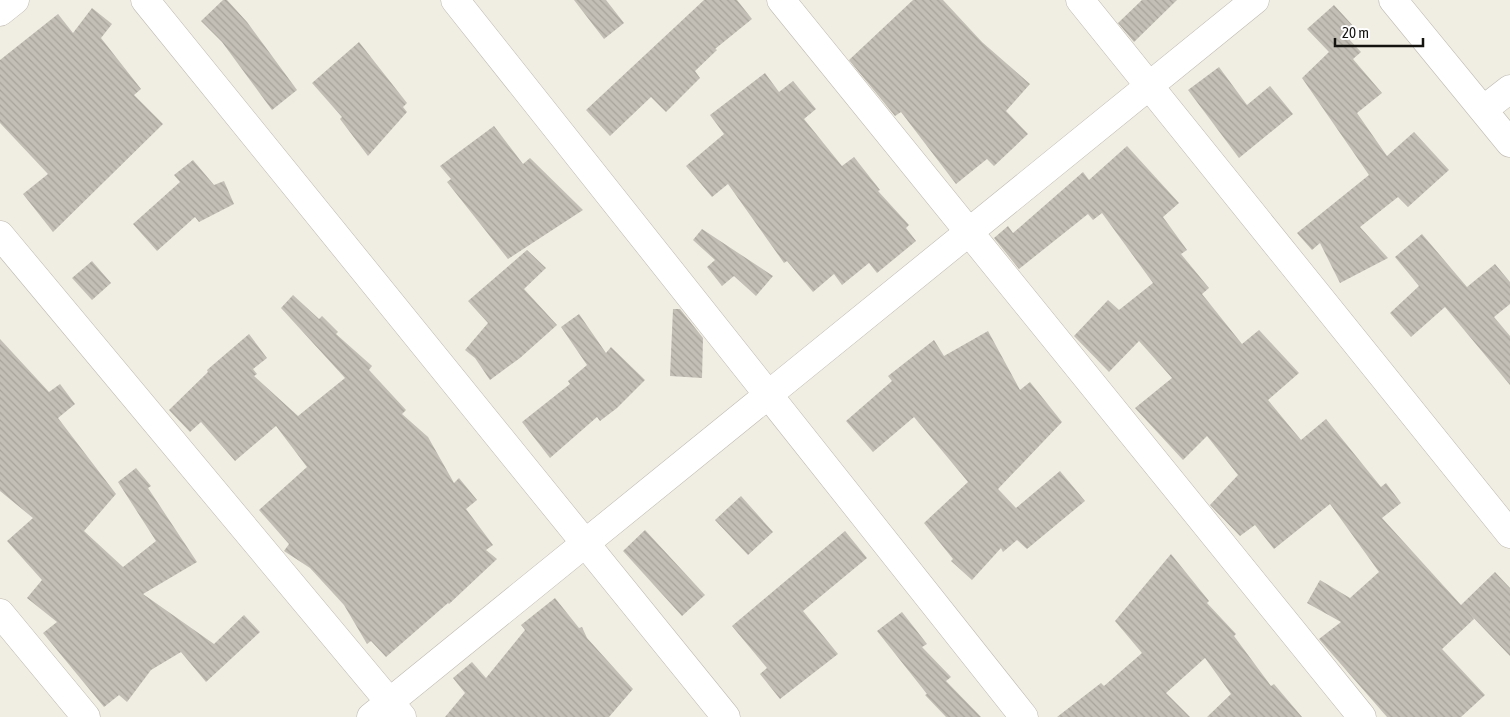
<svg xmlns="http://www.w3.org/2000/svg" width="1510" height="717" font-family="'Asap Condensed',sans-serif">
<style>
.building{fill:url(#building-back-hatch)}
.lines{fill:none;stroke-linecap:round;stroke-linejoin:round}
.minor-casing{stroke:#bdb9b0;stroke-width:29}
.minor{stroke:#fff;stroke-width:28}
</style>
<defs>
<pattern id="building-back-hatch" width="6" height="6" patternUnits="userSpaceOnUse" patternTransform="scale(1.25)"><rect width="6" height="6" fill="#c3bfb6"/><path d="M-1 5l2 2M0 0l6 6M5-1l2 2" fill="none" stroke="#a7a39b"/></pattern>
</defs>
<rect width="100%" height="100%" fill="#f0ede3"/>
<path class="building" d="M 223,0 L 227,0 L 247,22 L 297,90 L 272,110 L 222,42 L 201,21 Z
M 574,0 L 606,0 L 624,23 L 604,39 Z
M 704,0 L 737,0 L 752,19 L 715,49 L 717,50 L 695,71 L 700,78 L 666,112 L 651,97 L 610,136 L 586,110 Z
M 913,0 L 943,0 L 982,42 L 1030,84 L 1006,111 L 1028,134 L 994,166 L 987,159 L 956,184 L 901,112 L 895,116 L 849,60 Z
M 1142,0 L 1177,0 L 1134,42 L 1118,23 Z
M 1334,5 L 1355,28 L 1346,36 L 1361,52 L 1353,59 L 1382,93 L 1357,113 L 1387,156 L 1414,132 L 1449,170 L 1408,207 L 1398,197 L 1360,227 L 1388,258 L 1340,283 L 1320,243 L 1312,250 L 1297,233 L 1369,175 L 1302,78 L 1329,52 L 1307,29 Z
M 92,8 L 112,24 L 101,38 L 141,89 L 134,95 L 163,124 L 53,232 L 23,194 L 48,174 L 0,123 L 0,60 L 58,14 L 73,33 Z
M 359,42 L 407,103 L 403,107 L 407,112 L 368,156 L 340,119 L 342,117 L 312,83 Z
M 1219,67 L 1247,105 L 1270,86 L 1293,114 L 1239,158 L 1188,90 Z
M 765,73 L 779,92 L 793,81 L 816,109 L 804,119 L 842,166 L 854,157 L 880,190 L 878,191 L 909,225 L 906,228 L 916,241 L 877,273 L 869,263 L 842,285 L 834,274 L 813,292 L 787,261 L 784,263 L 728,184 L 712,197 L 686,166 L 724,134 L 710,115 Z
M 494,126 L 523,164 L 530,158 L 583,210 L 508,259 L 447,182 L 451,179 L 440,166 Z
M 1127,146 L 1179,203 L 1163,217 L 1187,250 L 1181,254 L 1209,288 L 1202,294 L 1242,344 L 1259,330 L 1299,373 L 1268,400 L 1301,440 L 1326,419 L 1381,487 L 1386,483 L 1401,503 L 1382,518 L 1461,605 L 1495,572 L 1510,588 L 1510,656 L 1467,611 L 1474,619 L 1442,649 L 1485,695 L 1461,717 L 1387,717 L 1319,639 L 1341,622 L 1307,603 L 1320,580 L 1350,598 L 1379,572 L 1330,504 L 1274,549 L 1255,525 L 1240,536 L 1210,505 L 1238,475 L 1207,436 L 1183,460 L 1135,408 L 1172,378 L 1139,341 L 1109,372 L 1074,336 L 1108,300 L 1119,310 L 1153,283 L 1102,213 L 1093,220 L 1088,214 L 1019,269 L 994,238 L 1008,226 L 1013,233 L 1083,172 L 1089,180 Z
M 193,160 L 214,185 L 224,181 L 234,204 L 199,222 L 195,217 L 157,251 L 133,224 L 180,182 L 174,175 Z
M 702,229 L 773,276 L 756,296 L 734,276 L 722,286 L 707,267 L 715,260 L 693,240 Z
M 1422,234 L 1467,287 L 1495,264 L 1510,282 L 1510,304 L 1494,317 L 1510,336 L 1510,385 L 1445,307 L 1411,337 L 1390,313 L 1419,286 L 1395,257 Z
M 527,250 L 546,268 L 524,289 L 557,325 L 520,358 L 490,380 L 475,358 L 465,350 L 488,323 L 468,301 Z
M 92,261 L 111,283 L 92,300 L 72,278 Z
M 293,295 L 319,319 L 322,316 L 338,332 L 336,334 L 372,366 L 369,370 L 406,410 L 402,414 L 428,437 L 454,483 L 459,478 L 477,500 L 466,509 L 493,545 L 486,550 L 497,559 L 449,604 L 448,603 L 386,657 L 371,641 L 367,644 L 344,605 L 310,568 L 284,551 L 289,544 L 259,510 L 307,467 L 276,426 L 235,461 L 201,422 L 190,432 L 169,410 L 208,372 L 207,370 L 249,334 L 267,358 L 253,369 L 257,374 L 254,376 L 298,416 L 345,378 L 281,308 Z
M 673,309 L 680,309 L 703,338 L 702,378 L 670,376 Z
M 579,314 L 606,353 L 611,347 L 645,380 L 617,408 L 600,421 L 597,417 L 550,458 L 522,422 L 570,384 L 568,381 L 587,365 L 561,327 Z
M 988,331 L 1020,390 L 1030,382 L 1062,422 L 998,489 L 1016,508 L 1060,471 L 1085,501 L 1027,549 L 1017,540 L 1003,552 L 1001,548 L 972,580 L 951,561 L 953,559 L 924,523 L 968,482 L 914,417 L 873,452 L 846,421 L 892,381 L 888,376 L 934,340 L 944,356 Z
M 0,339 L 49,392 L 60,384 L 75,404 L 58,418 L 116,494 L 84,531 L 123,567 L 156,541 L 118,482 L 136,468 L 151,486 L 148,488 L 197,562 L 143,594 L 214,644 L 244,615 L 260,632 L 206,682 L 181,652 L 151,670 L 127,702 L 119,695 L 104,707 L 43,633 L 57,622 L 27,598 L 42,580 L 7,541 L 33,518 L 0,491 Z
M 741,496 L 773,532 L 748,555 L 715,520 Z
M 645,530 L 705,595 L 682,616 L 623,551 Z
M 845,531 L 867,558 L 803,611 L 838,654 L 780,699 L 760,674 L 767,668 L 732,626 Z
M 1171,554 L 1209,601 L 1207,603 L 1236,634 L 1234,636 L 1271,686 L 1274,684 L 1302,717 L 1207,717 L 1231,694 L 1205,658 L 1166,693 L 1190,717 L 1057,717 L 1101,683 L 1104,686 L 1142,653 L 1115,621 Z
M 555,598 L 579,628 L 582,627 L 587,638 L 633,689 L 609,717 L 445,717 L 465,693 L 453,678 L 472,662 L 486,678 L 525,630 L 521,625 Z
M 902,612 L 927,644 L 922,647 L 951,677 L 946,681 L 981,717 L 946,717 L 925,695 L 927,694 L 877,631 Z"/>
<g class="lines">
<defs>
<path id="minor" d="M 145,0 L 726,717
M 455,0 L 1024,717
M 781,0 L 1362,717
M 1080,0 L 1510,534
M 1393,0 L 1510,143
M 0,12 L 15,0
M 1483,110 L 1510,89
M 0,235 L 402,717
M 0,613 L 86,717
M 371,717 L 1255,0"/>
</defs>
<use href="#minor" class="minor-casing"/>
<use href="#minor" class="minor"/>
</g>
<path d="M1335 38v8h88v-8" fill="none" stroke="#161411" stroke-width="2.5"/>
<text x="1342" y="38" font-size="15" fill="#161411" stroke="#ffffff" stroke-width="4" paint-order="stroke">20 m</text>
</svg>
